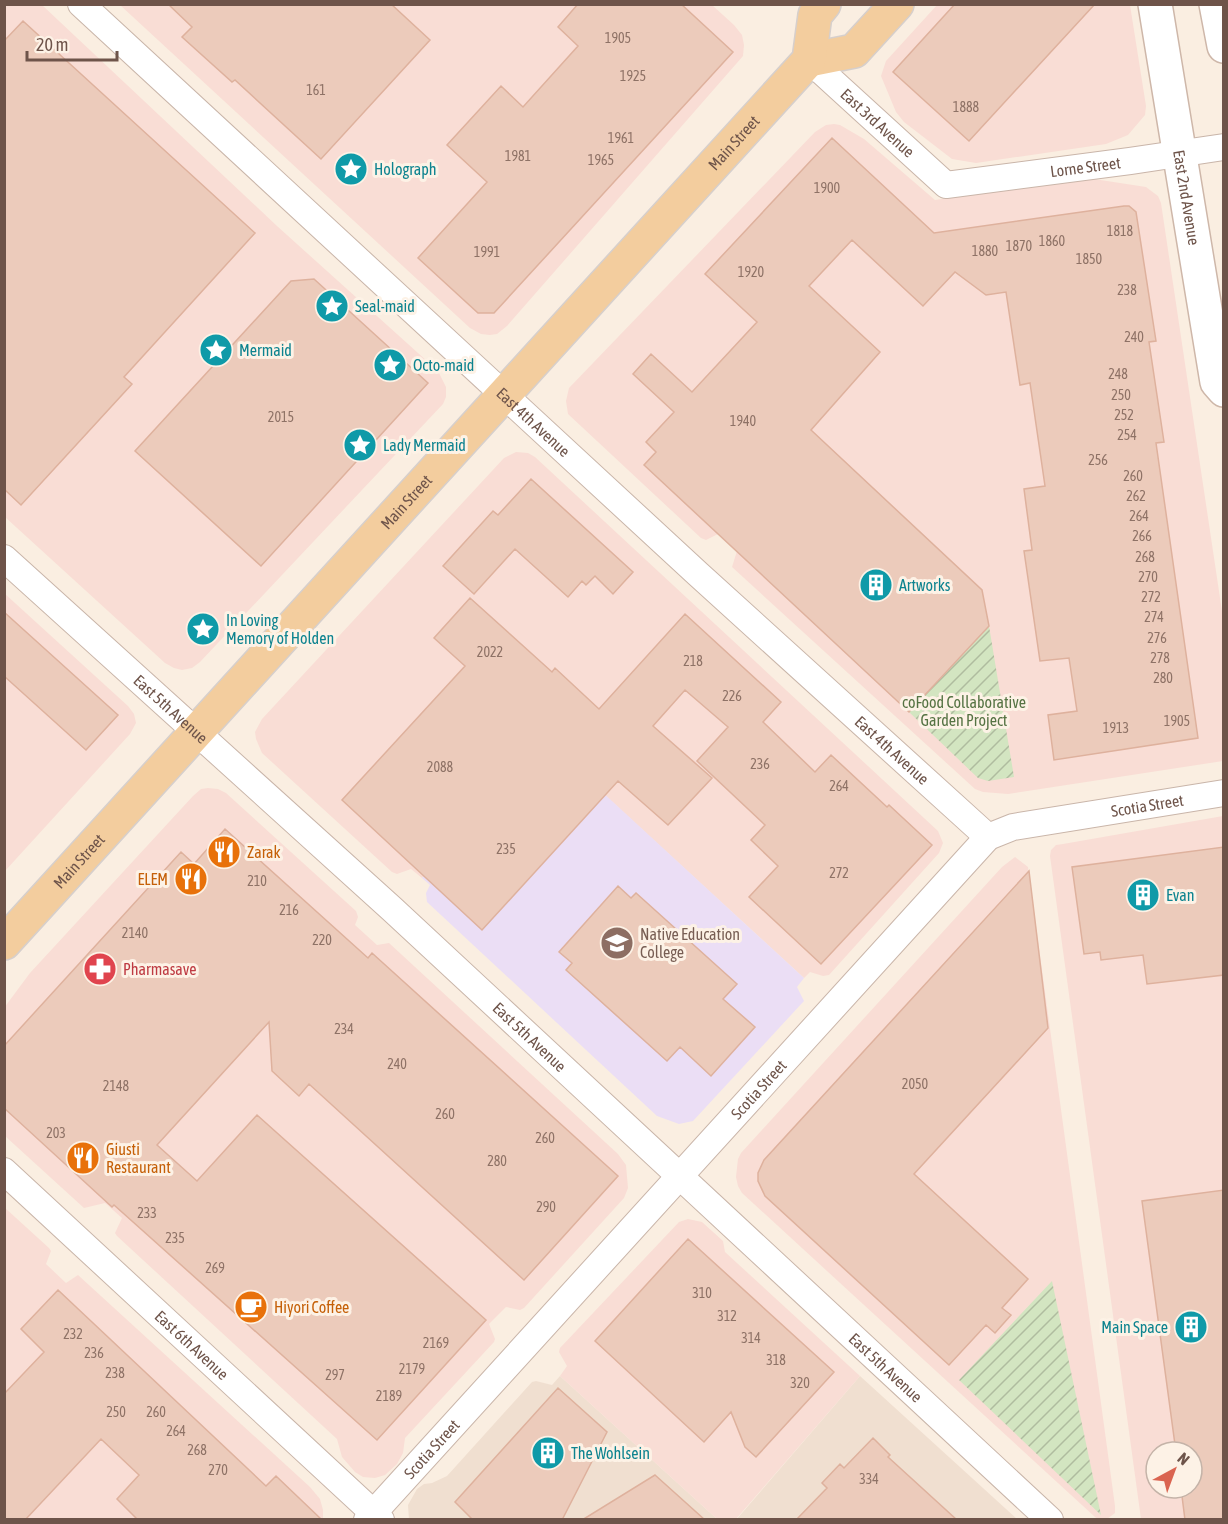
<svg xmlns="http://www.w3.org/2000/svg" width="1228" height="1524" font-family="'Asap Condensed',sans-serif">
<style>
.residential{fill:#f0dfd0}
.commercial{fill:#f9ddd5;fill-rule:evenodd}
.education{fill:#ebdef5}
.garden{fill:url(#garden-furrows)}
.building{fill:#eccbbb;stroke:#deb19d;stroke-width:1.5}
.lines{fill:none;stroke-linecap:round;stroke-linejoin:round}
.minor-casing{stroke:#c9b5a9;stroke-width:28}
.secondary-casing{stroke:#ceb7a9;stroke-width:36}
.primary-casing{stroke:#d6cfcc;stroke-width:36}
.minor{stroke:#fff;stroke-width:26}
.secondary{stroke:#fff;stroke-width:33}
.primary{stroke:#f3cd9e;stroke-width:33}
.labels{text-anchor:middle;dominant-baseline:central;stroke-width:6;stroke-linejoin:round;paint-order:stroke}
.number-label{font-size:14px;fill:#8e7266}
.street-label{font-size:16px;fill:#6e544a;stroke:#fdf2e6}
.culture-label{font-size:16px;fill:#0d838f;stroke:#fdf2e6;text-anchor:start}
.park-label{font-size:16px;fill:#557343;stroke:#fdf2e6}
.food-label{font-size:16px;fill:#c56008;stroke:#fdf2e6;text-anchor:start}
.education-label{font-size:16px;fill:#785e54;stroke:#fdf2e6;text-anchor:start}
.health-label{font-size:16px;fill:#be3a42;stroke:#fdf2e6;text-anchor:start}
</style>
<defs>
<pattern id="garden-furrows" width="10" height="10" patternUnits="userSpaceOnUse" patternTransform="scale(1.5)"><rect width="10" height="10" fill="#d3e5c1"/><path d="M-1 1l2-2M0 10L10 0M9 11l2-2" fill="none" stroke="#afbc9f"/></pattern>
</defs>
<rect width="100%" height="100%" fill="#faeee1"/>
<path class="residential" d="M 560,1376 L 717,1519 L 409,1520 L 408,1505 L 417,1489 L 424,1484 L 432,1483 L 447,1476 L 532,1382 L 536,1381 L 552,1385 Z
M 860,1376 L 1017,1519 L 736,1520 Z"/>
<path class="commercial" d="M 4,5 L 42,5 L 277,226 L 438,371 L 446,387 L 446,397 L 443,404 L 200,662 L 192,668 L 182,670 L 174,668 L 165,663 L 5,517 Z
M 120,5 L 712,5 L 734,25 L 742,35 L 744,45 L 743,56 L 507,326 L 497,334 L 490,335 L 481,334 L 470,328 Z
M 937,5 L 1130,5 L 1146,106 L 1145,115 L 1128,135 L 1106,144 L 976,163 L 952,159 L 904,122 L 896,112 L 881,76 L 886,61 Z
M 834,124 L 840,125 L 864,139 L 935,200 L 1081,177 L 1146,187 L 1158,196 L 1161,203 L 1223,618 L 1223,761 L 1008,794 L 983,792 L 975,789 L 732,567 L 737,551 L 718,534 L 706,540 L 701,538 L 568,414 L 566,401 L 569,388 L 815,132 L 826,125 Z
M 516,452 L 528,453 L 535,457 L 938,831 L 943,843 L 939,853 L 829,975 L 823,976 L 810,972 L 804,978 L 548,743 L 422,878 L 411,869 L 397,874 L 392,872 L 262,753 L 256,739 L 255,732 L 262,719 L 504,458 Z
M 4,593 L 128,706 L 134,714 L 136,723 L 130,734 L 5,871 Z
M 208,788 L 218,789 L 226,793 L 356,911 L 358,917 L 355,925 L 377,945 L 389,943 L 618,1154 L 626,1165 L 628,1188 L 624,1198 L 524,1308 L 520,1310 L 506,1307 L 489,1324 L 495,1339 L 494,1342 L 405,1438 L 403,1453 L 397,1464 L 385,1475 L 375,1478 L 363,1477 L 355,1472 L 342,1457 L 337,1439 L 117,1236 L 115,1233 L 122,1218 L 105,1203 L 84,1208 L 5,1136 L 4,1008 L 30,973 L 193,796 L 201,789 Z
M 1223,816 L 1223,1519 L 1141,1519 L 1050,856 L 1051,850 L 1056,845 L 1063,844 ZM 1156,1452 L 1192,1452 L 1192,1488 L 1156,1488 Z
M 1015,857 L 1028,867 L 1115,1506 L 1115,1513 L 1107,1519 L 1098,1519 L 1095,1517 L 742,1193 L 738,1186 L 736,1177 L 738,1159 L 741,1153 L 1002,867 Z
M 4,1207 L 49,1248 L 51,1251 L 46,1264 L 66,1283 L 78,1275 L 310,1487 L 320,1499 L 323,1510 L 323,1519 L 5,1519 Z
M 688,1219 L 702,1222 L 723,1241 L 725,1252 L 860,1376 L 736,1519 L 717,1519 L 560,1376 L 567,1366 L 559,1352 L 560,1348 L 679,1222 Z"/>
<path class="education" d="M 548,742 L 804,978 L 797,987 L 804,1001 L 693,1121 L 679,1124 L 657,1116 L 427,902 L 426,893 L 430,885 L 422,878 Z"/>
<path class="garden" d="M 989,626 L 1014,777 L 988,781 L 978,778 L 909,712 Z
M 1052,1281 L 1101,1515 L 959,1380 Z"/>
<path class="building" d="M 168,4 L 391,4 L 430,40 L 321,159 L 235,80 L 232,82 L 182,37 L 192,27 Z
M 578,4 L 681,4 L 733,52 L 494,313 L 478,313 L 418,258 L 487,182 L 447,145 L 501,86 L 523,107 L 578,46 L 558,27 Z
M 955,4 L 1095,4 L 969,141 L 893,72 Z
M 23,21 L 255,233 L 124,377 L 132,384 L 21,505 L 4,489 L 4,41 Z
M 832,138 L 934,233 L 1124,206 L 1129,206 L 1136,212 L 1156,341 L 1149,342 L 1164,442 L 1156,443 L 1198,738 L 1054,760 L 1048,715 L 1077,711 L 1069,658 L 1040,661 L 1024,551 L 1032,550 L 1024,489 L 1045,486 L 1030,383 L 1020,385 L 1006,292 L 986,295 L 955,272 L 923,306 L 852,240 L 809,286 L 880,352 L 811,430 L 982,590 L 989,626 L 909,712 L 644,465 L 656,452 L 646,442 L 674,412 L 633,374 L 651,354 L 692,392 L 757,322 L 705,274 Z
M 314,279 L 428,383 L 261,566 L 135,451 L 291,281 Z
M 531,479 L 633,572 L 613,594 L 595,576 L 586,585 L 582,581 L 568,597 L 515,549 L 474,594 L 443,566 L 493,511 L 498,515 Z
M 470,598 L 552,672 L 555,668 L 599,709 L 685,614 L 781,702 L 763,722 L 815,772 L 831,755 L 887,807 L 889,805 L 932,845 L 821,964 L 749,897 L 778,866 L 751,840 L 765,825 L 697,761 L 728,727 L 685,690 L 653,726 L 712,778 L 668,825 L 618,781 L 482,930 L 342,800 L 465,666 L 434,638 Z
M 4,612 L 118,715 L 86,750 L 4,676 Z
M 225,829 L 368,958 L 372,953 L 618,1176 L 524,1280 L 309,1084 L 299,1096 L 272,1071 L 269,1022 L 157,1145 L 197,1181 L 257,1115 L 486,1320 L 377,1440 L 114,1205 L 112,1207 L 4,1108 L 4,1046 L 181,852 L 194,864 Z
M 1224,847 L 1224,975 L 1147,984 L 1143,955 L 1101,960 L 1100,952 L 1084,954 L 1072,867 Z
M 1029,871 L 1048,1028 L 914,1174 L 1028,1279 L 1002,1308 L 1011,1315 L 995,1333 L 986,1325 L 949,1365 L 765,1196 L 758,1181 L 758,1173 L 764,1160 Z
M 618,886 L 631,898 L 636,893 L 737,984 L 723,999 L 755,1027 L 711,1076 L 680,1047 L 667,1061 L 566,970 L 572,963 L 559,952 Z
M 1224,1190 L 1224,1520 L 1185,1520 L 1181,1488 L 1192,1488 L 1192,1452 L 1176,1452 L 1142,1201 Z
M 688,1239 L 834,1372 L 756,1457 L 745,1447 L 731,1412 L 704,1442 L 595,1341 Z
M 58,1290 L 266,1486 L 276,1476 L 322,1520 L 138,1520 L 117,1499 L 139,1475 L 101,1439 L 25,1520 L 4,1520 L 4,1394 L 44,1352 L 21,1329 Z
M 558,1388 L 607,1432 L 562,1520 L 473,1520 L 455,1502 Z
M 873,1438 L 890,1455 L 888,1457 L 957,1520 L 796,1520 L 827,1488 L 822,1483 L 840,1464 L 844,1468 Z
M 655,1475 L 705,1520 L 582,1520 Z"/>
<g class="lines">
<defs>
<g id="minor">
<path id="s1" d="M 81,4 L 698,574 L 988,837"/>
<path id="s2" d="M 809,60 L 946,185 L 1130,161 L 1224,147"/>
<path id="s3" d="M 4,558 L 392,909 L 1050,1520"/>
<path id="s4" d="M 4,1171 L 381,1520"/>
<path id="s5" d="M 367,1520 L 988,837 L 1013,827 L 1224,793"/>
</g>
<g id="secondary">
<path id="s6" d="M 1155,4 L 1217,382 L 1224,390"/>
<path d="M 1216,4 L 1224,46"/>
</g>
<g id="primary">
<path d="M 809,60 L 854,51 L 897,4"/>
<path id="s7" d="M 4,943 L 809,60 L 815,15 L 824,4"/>
</g>
</defs>
<use href="#minor" class="minor-casing"/>
<use href="#secondary" class="secondary-casing"/>
<use href="#primary" class="primary-casing"/>
<use href="#minor" class="minor"/>
<use href="#secondary" class="secondary"/>
<use href="#primary" class="primary"/>
</g>
<defs>
<symbol id="sight-disc" viewBox="-11 -11 22 22"><circle r="9.5" fill="#0f9aa8" stroke="#fdf2e6"/><path d="M0-6L1.8-2.2L6-1.7L2.9 1.2L3.7 5.4L0 3.3L-3.7 5.4L-2.9 1.2L-6-1.7L-1.8-2.2Z" fill="#fff"/></symbol>
<symbol id="building-disc" viewBox="-11 -11 22 22"><circle r="9.5" fill="#0f9aa8" stroke="#fdf2e6"/><path d="M-4-6H4V6H1V3H-1V6H-4ZM-2.5-4.3h1.7v1.8h-1.7ZM.8-4.3h1.7v1.8H.8ZM-2.5-1h1.7V.8h-1.7ZM.8-1h1.7V.8H.8Z" fill="#fff"/></symbol>
<symbol id="restaurant-disc" viewBox="-11 -11 22 22"><circle r="9.5" fill="#e8710a" stroke="#fdf2e6"/><path d="M-5-6h1v4h1v-4h1v4h1v-4h1v5L-1.5 .5V6h-2V.5L-5-1ZM5-6V6H3V1.5H1.5Q1.5-4 5-6Z" fill="#fff"/></symbol>
<symbol id="university-disc" viewBox="-11 -11 22 22"><circle r="9.5" fill="#8d6e63" stroke="#fdf2e6"/><path d="M0-5L7-2L0 1L-7-2ZM-4 1L0 2.5L4 1V4Q0 6-4 4Z" fill="#fff"/></symbol>
<symbol id="pharmacy-disc" viewBox="-11 -11 22 22"><circle r="9.5" fill="#e0444e" stroke="#fdf2e6"/><path d="M-2-6h4v4h4v4h-4v4h-4v-4h-4v-4h4Z" fill="#fff"/></symbol>
<symbol id="cafe-disc" viewBox="-11 -11 22 22"><circle r="9.5" fill="#e8710a" stroke="#fdf2e6"/><path d="M-5.5-4.5H6V0H3Q3 3.5 0 3.5H-2.5Q-5.5 3.5-5.5 0ZM3-3.2v2h1.7v-2ZM-6 4.5H4V6H-6Z" fill="#fff"/></symbol>
</defs>
<g fill-rule="evenodd">
<use href="#sight-disc" x="332" y="150" width="38" height="38"/>
<use href="#sight-disc" x="313" y="287" width="38" height="38"/>
<use href="#sight-disc" x="197" y="331" width="38" height="38"/>
<use href="#sight-disc" x="371" y="346" width="38" height="38"/>
<use href="#sight-disc" x="341" y="426" width="38" height="38"/>
<use href="#building-disc" x="857" y="566" width="38" height="38"/>
<use href="#sight-disc" x="184" y="610" width="38" height="38"/>
<use href="#restaurant-disc" x="205" y="833" width="38" height="38"/>
<use href="#restaurant-disc" x="172" y="860" width="38" height="38"/>
<use href="#building-disc" x="1124" y="876" width="38" height="38"/>
<use href="#university-disc" x="598" y="924" width="38" height="38"/>
<use href="#pharmacy-disc" x="81" y="950" width="38" height="38"/>
<use href="#restaurant-disc" x="64" y="1139" width="38" height="38"/>
<use href="#cafe-disc" x="232" y="1288" width="38" height="38"/>
<use href="#building-disc" x="1172" y="1308" width="38" height="38"/>
<use href="#building-disc" x="529" y="1434" width="38" height="38"/>
</g>
<g class="labels">
<g class="number-label">
<text x="618" y="38">1905</text>
<text x="633" y="76">1925</text>
<text x="316" y="90">161</text>
<text x="966" y="107">1888</text>
<text x="621" y="138">1961</text>
<text x="518" y="156">1981</text>
<text x="601" y="160">1965</text>
<text x="827" y="188">1900</text>
<text x="1120" y="231">1818</text>
<text x="1052" y="241">1860</text>
<text x="1019" y="246">1870</text>
<text x="985" y="251">1880</text>
<text x="487" y="252">1991</text>
<text x="1089" y="259">1850</text>
<text x="751" y="272">1920</text>
<text x="1127" y="290">238</text>
<text x="1134" y="337">240</text>
<text x="1118" y="374">248</text>
<text x="1121" y="395">250</text>
<text x="1124" y="415">252</text>
<text x="281" y="417">2015</text>
<text x="743" y="421">1940</text>
<text x="1127" y="435">254</text>
<text x="1098" y="460">256</text>
<text x="1133" y="476">260</text>
<text x="1136" y="496">262</text>
<text x="1139" y="516">264</text>
<text x="1142" y="536">266</text>
<text x="1145" y="557">268</text>
<text x="1148" y="577">270</text>
<text x="1151" y="597">272</text>
<text x="1154" y="617">274</text>
<text x="1157" y="638">276</text>
<text x="490" y="652">2022</text>
<text x="1160" y="658">278</text>
<text x="693" y="661">218</text>
<text x="1163" y="678">280</text>
<text x="732" y="696">226</text>
<text x="1177" y="721">1905</text>
<text x="1116" y="728">1913</text>
<text x="760" y="764">236</text>
<text x="440" y="767">2088</text>
<text x="839" y="786">264</text>
<text x="506" y="849">235</text>
<text x="839" y="873">272</text>
<text x="257" y="881">210</text>
<text x="289" y="910">216</text>
<text x="135" y="933">2140</text>
<text x="322" y="940">220</text>
<text x="344" y="1029">234</text>
<text x="397" y="1064">240</text>
<text x="915" y="1084">2050</text>
<text x="116" y="1086">2148</text>
<text x="445" y="1114">260</text>
<text x="56" y="1133">203</text>
<text x="545" y="1138">260</text>
<text x="497" y="1161">280</text>
<text x="546" y="1207">290</text>
<text x="147" y="1213">233</text>
<text x="175" y="1238">235</text>
<text x="215" y="1268">269</text>
<text x="702" y="1293">310</text>
<text x="727" y="1316">312</text>
<text x="73" y="1334">232</text>
<text x="751" y="1338">314</text>
<text x="436" y="1343">2169</text>
<text x="94" y="1353">236</text>
<text x="776" y="1360">318</text>
<text x="412" y="1369">2179</text>
<text x="115" y="1373">238</text>
<text x="335" y="1375">297</text>
<text x="800" y="1383">320</text>
<text x="389" y="1396">2189</text>
<text x="116" y="1412">250</text>
<text x="156" y="1412">260</text>
<text x="176" y="1431">264</text>
<text x="197" y="1450">268</text>
<text x="218" y="1470">270</text>
<text x="869" y="1479">334</text>
</g>
<g class="street-label">
<text stroke="none"><textPath href="#s2" startOffset="93">East 3rd Avenue</textPath></text>
<text stroke="none"><textPath href="#s7" startOffset="1083">Main Street</textPath></text>
<text stroke="none"><textPath href="#s2" startOffset="326">Lorne Street</textPath></text>
<text stroke="none"><textPath href="#s6" startOffset="196">East 2nd Avenue</textPath></text>
<text stroke="none"><textPath href="#s1" startOffset="616">East 4th Avenue</textPath></text>
<text stroke="none"><textPath href="#s7" startOffset="597">Main Street</textPath></text>
<text stroke="none"><textPath href="#s3" startOffset="225">East 5th Avenue</textPath></text>
<text stroke="none"><textPath href="#s1" startOffset="1102">East 4th Avenue</textPath></text>
<text stroke="none"><textPath href="#s5" startOffset="1086">Scotia Street</textPath></text>
<text stroke="none"><textPath href="#s7" startOffset="111">Main Street</textPath></text>
<text stroke="none"><textPath href="#s3" startOffset="711">East 5th Avenue</textPath></text>
<text stroke="none"><textPath href="#s5" startOffset="582">Scotia Street</textPath></text>
<text stroke="none"><textPath href="#s4" startOffset="256">East 6th Avenue</textPath></text>
<text stroke="none"><textPath href="#s3" startOffset="1197">East 5th Avenue</textPath></text>
<text stroke="none"><textPath href="#s5" startOffset="96">Scotia Street</textPath></text>
</g>
<g class="culture-label">
<text x="374" y="169">Holograph</text>
<text x="355" y="306">Seal-maid</text>
<text x="239" y="350">Mermaid</text>
<text x="413" y="365">Octo-maid</text>
<text x="383" y="445">Lady Mermaid</text>
<text x="899" y="585">Artworks</text>
<text x="226" y="620">In Loving<tspan x="226" dy="18">Memory of Holden</tspan></text>
<text x="1166" y="895">Evan</text>
<text x="1168" y="1327" text-anchor="end">Main Space</text>
<text x="571" y="1453">The Wohlsein</text>
</g>
<g class="park-label">
<text x="964" y="702">coFood Collaborative<tspan x="964" dy="18">Garden Project</tspan></text>
</g>
<g class="food-label">
<text x="247" y="852">Zarak</text>
<text x="168" y="879" text-anchor="end">ELEM</text>
<text x="106" y="1149">Giusti<tspan x="106" dy="18">Restaurant</tspan></text>
<text x="274" y="1307">Hiyori Coffee</text>
</g>
<g class="education-label">
<text x="640" y="934">Native Education<tspan x="640" dy="18">College</tspan></text>
</g>
<g class="health-label">
<text x="123" y="969">Pharmasave</text>
</g>
</g>
<rect width="1228" height="1524" fill="none" stroke="#6e544a" stroke-width="12"/>
<g transform="translate(1174 1470) rotate(41)"><circle r="28" fill="#fdf2e6" stroke="#c4b3a8" stroke-width="1.5"/>
<path d="M0-4.5L10 22L0 15L-10 22Z" fill="#da6450"/>
<text y="-9" font-size="16" font-weight="bold" text-anchor="middle" fill="#6e544a">N</text>
</g>
<path d="M27 51v9h90v-9" fill="none" stroke="#6e544a" stroke-width="3"/>
<text x="36" y="51" font-size="18" fill="#6e544a" stroke="#fdf2e6" stroke-width="4.5" paint-order="stroke">20 m</text>
</svg>
